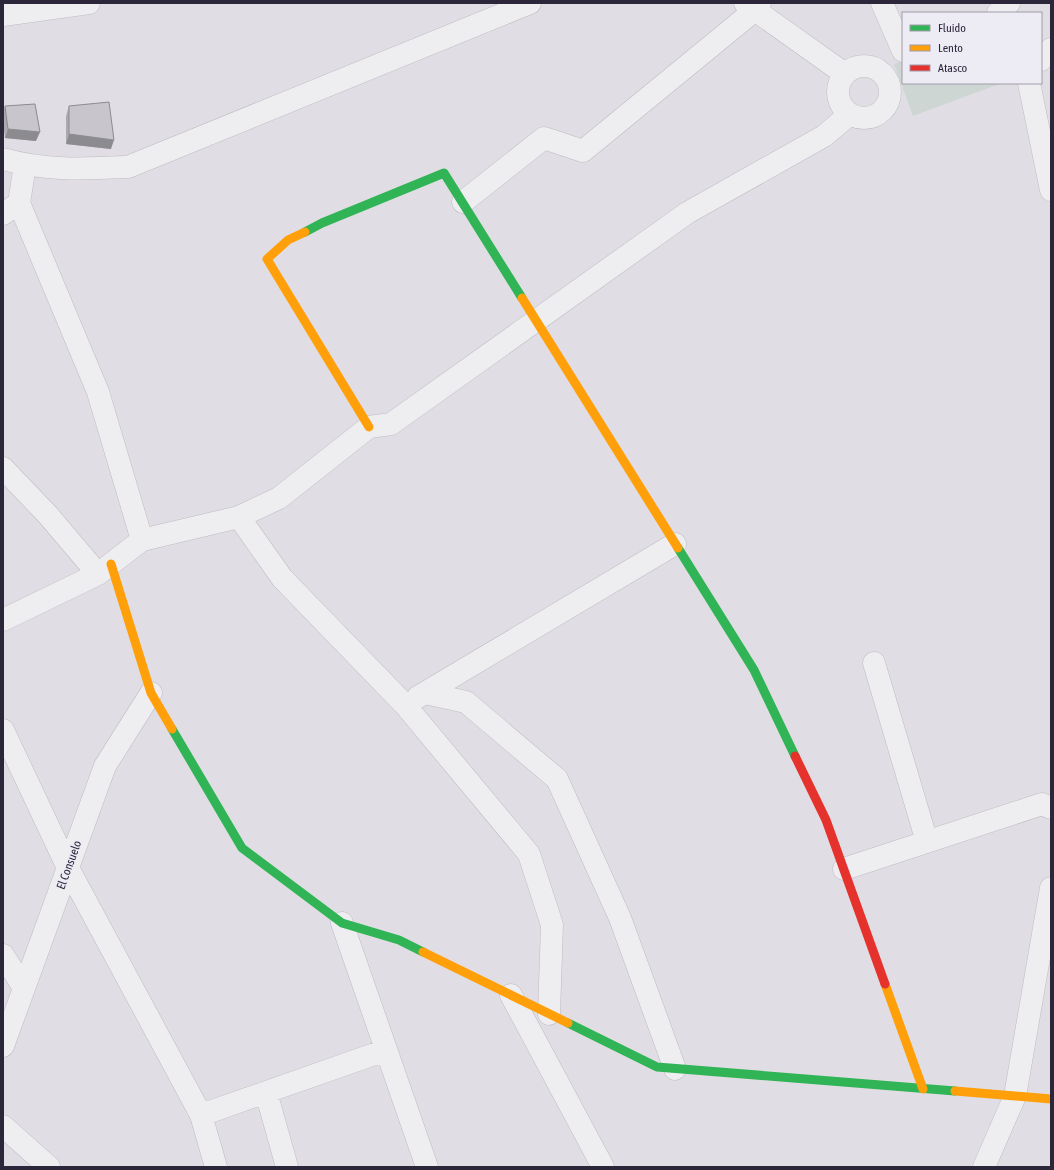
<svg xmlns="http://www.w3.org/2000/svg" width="1054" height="1170" font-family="'Asap Condensed',sans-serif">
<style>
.green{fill:#cdd6d3}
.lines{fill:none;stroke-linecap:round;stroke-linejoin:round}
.street-casing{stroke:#bdbbc0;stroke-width:23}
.street{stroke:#eeeef0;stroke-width:22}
.fast{stroke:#30b455;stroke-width:9}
.slow{stroke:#ff9f0a;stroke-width:9}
.jam{stroke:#e5322d;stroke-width:9}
.wall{fill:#acaaaf}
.shaded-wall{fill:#8c8b8f}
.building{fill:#c8c6cc;stroke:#8c8b8f}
.labels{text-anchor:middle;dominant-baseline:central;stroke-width:3;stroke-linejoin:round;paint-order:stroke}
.street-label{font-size:12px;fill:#2c263b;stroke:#edebf4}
</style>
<rect width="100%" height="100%" fill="#e0dee4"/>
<path class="green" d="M 903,61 L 903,83 L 1002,83 L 913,116 L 894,64 Z"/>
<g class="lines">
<defs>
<path id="street" d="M 745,3 L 845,74
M 882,3 L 903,51
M 998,13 L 1009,3
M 3,15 L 89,3
M 1041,60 L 1051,49
M838 92a26 26 0 1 1 52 0a26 26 0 1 1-52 0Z
M 1029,83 L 1051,190
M 3,159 C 46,171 84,169 128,167 L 530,3
M 463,202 L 544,138 L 583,151 L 755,10 L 760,3
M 19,203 L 98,392 L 142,540
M 3,214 L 19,203 L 25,165
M 3,468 L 47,514 L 98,574
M 239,517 L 282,578 L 405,705 L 529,854 L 552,925 L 549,1014
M 3,620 L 98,574 L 142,540 L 239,517 L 279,498 L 369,427 L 391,424 L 687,213 L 824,136 L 850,114
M 874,663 L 927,842
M 425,693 L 466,702 L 557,779 L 620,918 L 675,1069
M 418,697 L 675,544
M 3,730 L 68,868 L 201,1115 L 216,1167
M 844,869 L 1042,804 L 1051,808
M 342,923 L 427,1167
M 3,955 L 24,988
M 511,995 L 603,1167
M 3,1046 L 105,766 L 151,693
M 266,1092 L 287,1167
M 201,1115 L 386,1050
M 3,1126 L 49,1167
M 984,1167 L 1015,1096 L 1051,888"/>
</defs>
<use href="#street" class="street-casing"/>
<use href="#street" class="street"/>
<path class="fast" d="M 305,232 L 322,223 L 444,173 L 522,298
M 678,548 L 754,670 L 795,756
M 172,729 L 242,848 L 342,923 L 399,940 L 423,952
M 568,1023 L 657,1067 L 955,1091"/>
<path class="slow" d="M 305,232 L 288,240 L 267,259 L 369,427
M 522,298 L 678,548
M 111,564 L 151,693 L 172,729
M 423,952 L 568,1023
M 885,984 L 923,1089
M 955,1091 L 1051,1099"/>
<path class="jam" d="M 795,756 L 826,820 L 885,984"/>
</g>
<path class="wall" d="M 5,106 L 36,141 L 5,138 L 3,123 L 3,112 Z
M 69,106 L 111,149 L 66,144 L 66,116 Z"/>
<path class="shaded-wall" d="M 8,129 L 40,132 L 36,141 L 5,138 Z
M 69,134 L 114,140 L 111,149 L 66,144 Z"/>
<path class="building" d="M 109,102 L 114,140 L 69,134 L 69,106 Z
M 35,104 L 40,132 L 8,129 L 5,106 Z"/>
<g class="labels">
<g class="street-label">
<text transform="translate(69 865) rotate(-70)">El Consuelo</text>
</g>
</g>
<rect width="1054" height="1170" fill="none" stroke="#2c263b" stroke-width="8"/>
<rect x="902" y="12" width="140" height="72" fill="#edebf4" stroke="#a09caa"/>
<rect x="910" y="25" width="20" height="6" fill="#30b455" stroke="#a09caa"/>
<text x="938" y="32" font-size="12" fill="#2c263b">Fluido</text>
<rect x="910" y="45" width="20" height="6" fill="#ff9f0a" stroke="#a09caa"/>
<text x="938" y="52" font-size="12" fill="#2c263b">Lento</text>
<rect x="910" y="65" width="20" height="6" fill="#e5322d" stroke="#a09caa"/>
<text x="938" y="72" font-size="12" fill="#2c263b">Atasco</text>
</svg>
